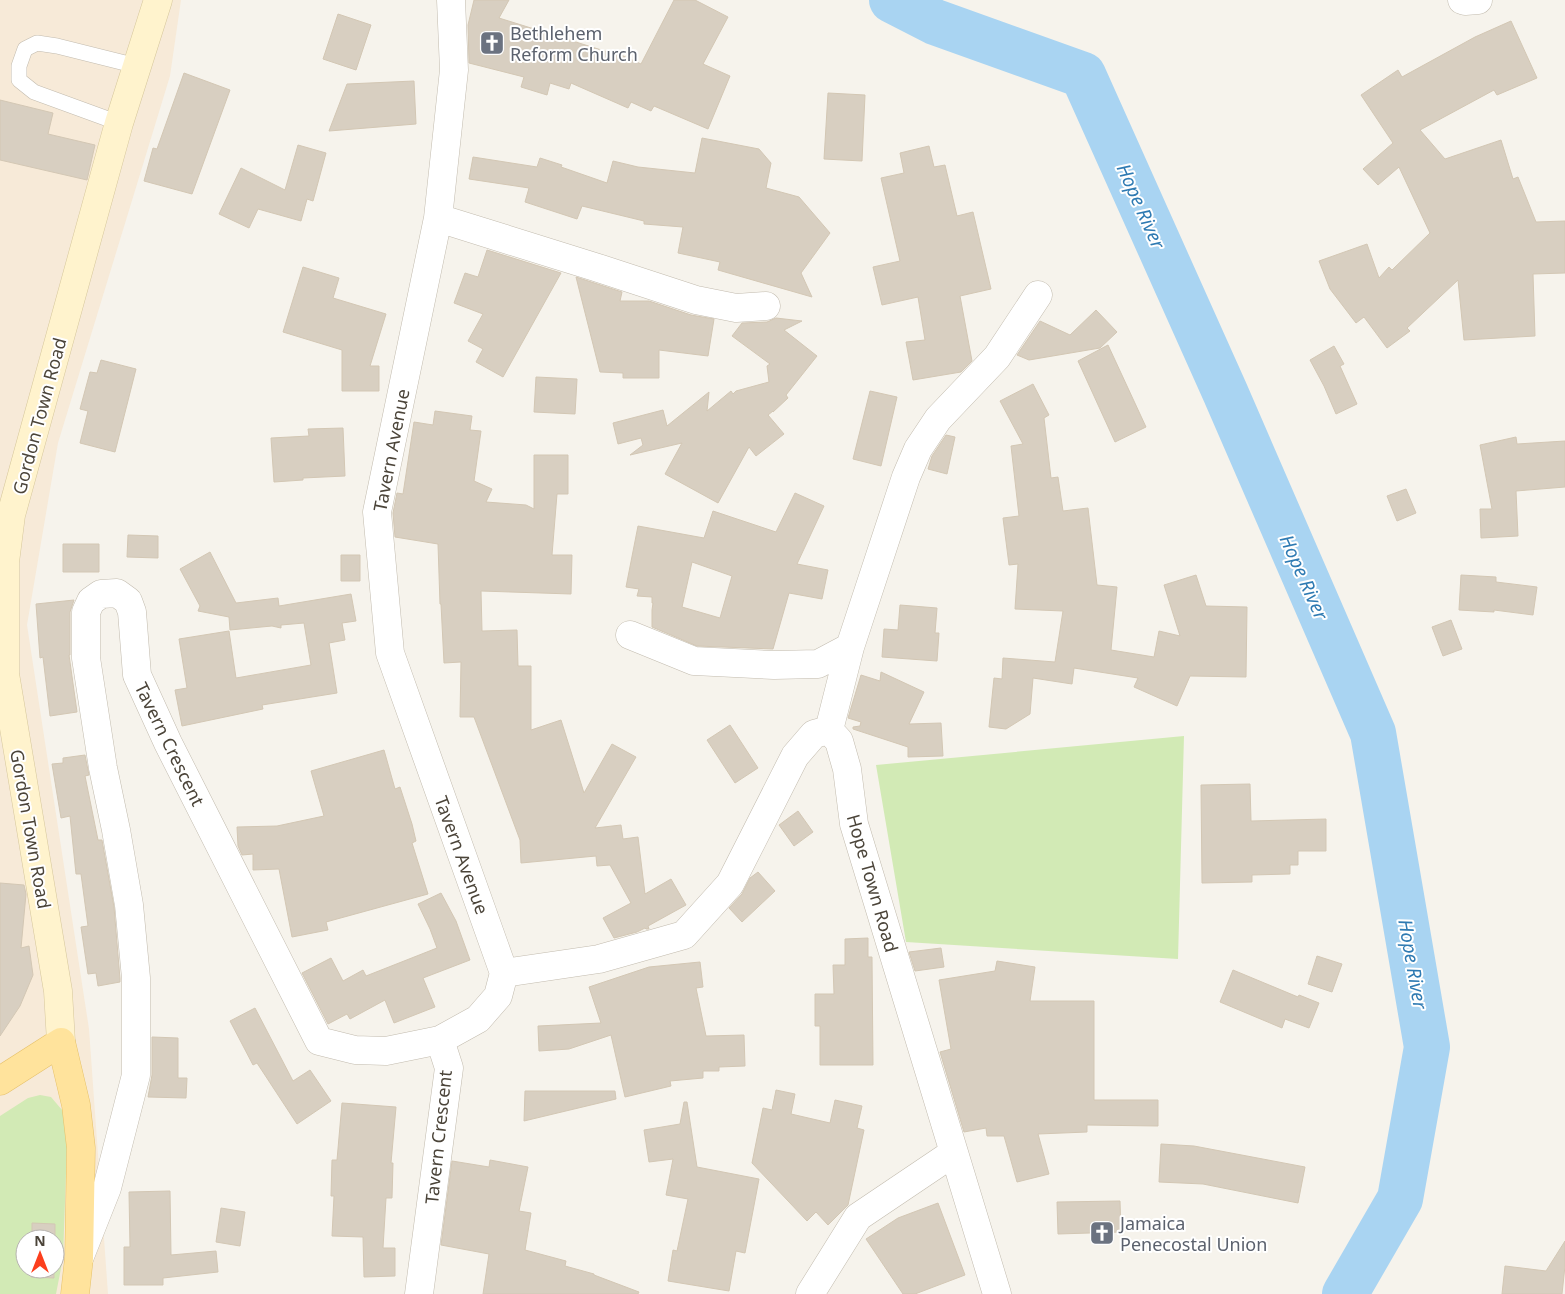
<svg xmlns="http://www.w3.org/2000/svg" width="1565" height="1294" font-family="'Noto Sans',sans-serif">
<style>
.commercial{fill:#f7ead8;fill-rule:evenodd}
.green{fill:#d2eab5;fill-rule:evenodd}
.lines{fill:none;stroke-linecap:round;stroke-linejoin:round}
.river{stroke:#a9d4f2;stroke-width:46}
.building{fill:#d8cfc1;stroke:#d3c7b4;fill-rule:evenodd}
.service-casing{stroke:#c2bbae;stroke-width:16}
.minor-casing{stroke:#c2bbae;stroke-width:29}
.secondary-casing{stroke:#d6c79b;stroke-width:29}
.primary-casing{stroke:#e6c16a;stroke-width:29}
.service{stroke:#fff;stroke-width:15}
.minor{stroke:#fff;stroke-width:28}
.secondary{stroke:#fff3cd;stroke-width:28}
.primary{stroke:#ffe39c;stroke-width:28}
.labels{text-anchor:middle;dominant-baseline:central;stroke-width:4;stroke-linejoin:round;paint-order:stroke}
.worship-label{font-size:18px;fill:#5b616d;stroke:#fff;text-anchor:start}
.street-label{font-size:18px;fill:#4b4439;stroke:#fff}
.water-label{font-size:19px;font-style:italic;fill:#2e7ab2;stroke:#fff}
</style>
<rect width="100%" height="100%" fill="#f6f3ec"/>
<path class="commercial" d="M 0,0 L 181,0 L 170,76 L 58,443 L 27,625 L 89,1029 L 108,1294 L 0,1294 ZM 25,1239 L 55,1239 L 55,1269 L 25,1269 Z"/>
<path class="green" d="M 1184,736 L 1178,959 L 906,942 L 876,765 Z
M 40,1095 L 51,1097 L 68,1117 L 63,1258 L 56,1294 L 0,1294 L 0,1116 L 28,1098 ZM 25,1239 L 55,1239 L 55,1269 L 25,1269 Z"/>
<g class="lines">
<path class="river" d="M 892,0 L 935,22 L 1083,75 L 1225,392 L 1373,733 L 1427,1047 L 1400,1199 L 1345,1294"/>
</g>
<path class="building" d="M 474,0 L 509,0 L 499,18 L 611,53 L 612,51 L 641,64 L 674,0 L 695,0 L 728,17 L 703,64 L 730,76 L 708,129 L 654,106 L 651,111 L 631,102 L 628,108 L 571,83 L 569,89 L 550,83 L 547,95 L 521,87 L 524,77 L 469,63 L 468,25 Z
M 338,14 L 371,25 L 356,70 L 323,59 Z
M 1511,21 L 1537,78 L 1497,95 L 1494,90 L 1420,130 L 1445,159 L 1501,140 L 1513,179 L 1518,177 L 1536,222 L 1565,221 L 1565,273 L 1533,274 L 1535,336 L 1464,340 L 1458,280 L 1407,328 L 1410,331 L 1387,348 L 1364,317 L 1356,323 L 1330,289 L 1319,261 L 1367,244 L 1379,278 L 1389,267 L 1392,270 L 1430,233 L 1399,167 L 1378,185 L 1363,169 L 1393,143 L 1361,95 L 1398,70 L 1402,77 L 1475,37 Z
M 184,73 L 230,90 L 192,194 L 144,181 L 153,148 L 157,149 Z
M 414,81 L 416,124 L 329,131 L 347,84 Z
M 828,93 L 865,95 L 862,161 L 824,159 Z
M 0,100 L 53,113 L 48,134 L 95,145 L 87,180 L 0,160 Z
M 702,138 L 759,149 L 771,163 L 766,188 L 799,197 L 830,233 L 801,273 L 812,297 L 718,270 L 720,262 L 678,253 L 683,227 L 644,224 L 644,221 L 582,206 L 577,219 L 525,202 L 529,188 L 469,179 L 473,157 L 537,167 L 540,158 L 562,165 L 561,167 L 607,183 L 613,161 L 638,167 L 695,173 Z
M 298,145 L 326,153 L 313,201 L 307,199 L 301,221 L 258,209 L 249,228 L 219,214 L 241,168 L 285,190 Z
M 929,146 L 934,167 L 945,165 L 957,216 L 973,212 L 991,289 L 960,296 L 972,361 L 961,372 L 913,380 L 906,342 L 925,340 L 918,297 L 882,305 L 873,267 L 900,261 L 881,178 L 904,173 L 900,153 Z
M 487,250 L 561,273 L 503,377 L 476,362 L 483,349 L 468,341 L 483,314 L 454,303 L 465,273 L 478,277 Z
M 303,267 L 339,278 L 333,298 L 386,314 L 370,366 L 379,366 L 379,391 L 342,391 L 342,350 L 283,332 Z
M 576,277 L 622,292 L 620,301 L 649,301 L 691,315 L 714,319 L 708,356 L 659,350 L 659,378 L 623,378 L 623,373 L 600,372 Z
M 1096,310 L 1117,332 L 1100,348 L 1029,360 L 1017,355 L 1040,321 L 1070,335 Z
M 776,318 L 802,321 L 784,330 L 817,356 L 786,395 L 788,398 L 773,412 L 773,411 L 768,415 L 784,434 L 756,456 L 749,447 L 718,503 L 665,474 L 682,443 L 630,455 L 643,445 L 641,438 L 618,444 L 613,423 L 663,410 L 667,426 L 709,392 L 707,411 L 731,391 L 733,394 L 736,391 L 769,382 L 767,366 L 770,364 L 732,336 L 742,323 L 767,322 Z
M 1108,345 L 1146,427 L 1115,442 L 1078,361 Z
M 1334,346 L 1344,364 L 1340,366 L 1357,404 L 1336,414 L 1324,386 L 1310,360 Z
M 101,360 L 136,369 L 115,452 L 80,443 L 88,411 L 80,409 L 90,372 L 97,373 Z
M 536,377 L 577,379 L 575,414 L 534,412 Z
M 1033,384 L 1049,415 L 1044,418 L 1051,478 L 1058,477 L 1063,511 L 1088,508 L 1097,585 L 1117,587 L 1111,650 L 1154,657 L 1159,631 L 1180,636 L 1164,585 L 1196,575 L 1206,606 L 1247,607 L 1246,677 L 1190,676 L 1177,706 L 1134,687 L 1138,678 L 1074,668 L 1072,684 L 1033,678 L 1030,714 L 1006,729 L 989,727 L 994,678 L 1002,679 L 1003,658 L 1055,662 L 1063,611 L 1015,609 L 1018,564 L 1009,565 L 1003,518 L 1019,516 L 1011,446 L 1023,444 L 1000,401 Z
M 870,391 L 897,397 L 881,466 L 853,459 Z
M 435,411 L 472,416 L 470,430 L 481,431 L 474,481 L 492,489 L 486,502 L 526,505 L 534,509 L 534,455 L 568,455 L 568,494 L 557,494 L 552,555 L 572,555 L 571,594 L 481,591 L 482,631 L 517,630 L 518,666 L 531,666 L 531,730 L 561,720 L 584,793 L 612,744 L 636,757 L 595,828 L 621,825 L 623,839 L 638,837 L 645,894 L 671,879 L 686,905 L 648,926 L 649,929 L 646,929 L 645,928 L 637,932 L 614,938 L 603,918 L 631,903 L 610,865 L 597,866 L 596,856 L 521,863 L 520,840 L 474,717 L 460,717 L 461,662 L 444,663 L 441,604 L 440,604 L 438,544 L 395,537 L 393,513 L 397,493 L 403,494 L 414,422 L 433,425 Z
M 343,428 L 345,476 L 303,478 L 303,480 L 274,482 L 271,438 L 309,436 L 308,429 Z
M 946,435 L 955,437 L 947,474 L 928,469 L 932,456 Z
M 1516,437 L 1517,444 L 1565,441 L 1565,487 L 1516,491 L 1518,536 L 1481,538 L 1480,509 L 1492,509 L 1480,445 Z
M 1406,489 L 1416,513 L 1397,521 L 1387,496 Z
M 795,493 L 824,506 L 797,564 L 828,570 L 822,599 L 789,593 L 773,649 L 697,646 L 652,627 L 652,610 L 653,603 L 652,603 L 652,597 L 637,596 L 639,589 L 626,587 L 638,526 L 704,538 L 713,511 L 776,532 ZM 692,562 L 732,576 L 720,618 L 682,607 Z
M 128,535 L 158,536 L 158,558 L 127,557 Z
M 63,544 L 99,544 L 99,572 L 63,572 Z
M 210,552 L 236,603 L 278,598 L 279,606 L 351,594 L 356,621 L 342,623 L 345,640 L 329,643 L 337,693 L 262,705 L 263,709 L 182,726 L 175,690 L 187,688 L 179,639 L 229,631 L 236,678 L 311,665 L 304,623 L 281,625 L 281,628 L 272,626 L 230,630 L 229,617 L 198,611 L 200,606 L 180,569 Z
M 341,555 L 360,555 L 360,581 L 341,581 Z
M 1461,575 L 1496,577 L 1496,582 L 1537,587 L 1533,615 L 1494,610 L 1494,612 L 1459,610 Z
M 74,600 L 70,612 L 70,655 L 69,655 L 77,712 L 50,716 L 43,657 L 40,658 L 36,604 Z
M 900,605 L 937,608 L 935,633 L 939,633 L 937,661 L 882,657 L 884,629 L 898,630 Z
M 1451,620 L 1462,649 L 1443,656 L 1432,627 Z
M 881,672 L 924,692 L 909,724 L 941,723 L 943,756 L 908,757 L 908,747 L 853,729 L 853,727 L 860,726 L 861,722 L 848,718 L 861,675 L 880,681 Z
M 730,725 L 758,768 L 735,783 L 707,740 Z
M 384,750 L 395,789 L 400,787 L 412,824 L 416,841 L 412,843 L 428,894 L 326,922 L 328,930 L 292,937 L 279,869 L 253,870 L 253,854 L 242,855 L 238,846 L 237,827 L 277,826 L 324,816 L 311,771 Z
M 85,755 L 89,775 L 85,776 L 98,840 L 102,840 L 114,907 L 120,979 L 120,982 L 98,986 L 96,973 L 88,974 L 81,927 L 88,926 L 81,874 L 76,874 L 70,816 L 61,818 L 52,764 L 63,763 L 63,758 Z
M 1250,784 L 1251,821 L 1326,819 L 1326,851 L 1298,851 L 1298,865 L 1290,865 L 1290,874 L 1252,875 L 1252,882 L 1202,883 L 1201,785 Z
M 798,811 L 813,832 L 794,846 L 779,825 Z
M 758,872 L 775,891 L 742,922 L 729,908 L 742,894 L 750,878 Z
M 0,883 L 24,885 L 26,894 L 21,948 L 29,946 L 33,975 L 20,1006 L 0,1036 Z
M 441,893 L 456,921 L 470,960 L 423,978 L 435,1007 L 394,1023 L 385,1000 L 350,1019 L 347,1014 L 328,1024 L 302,973 L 331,958 L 343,981 L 363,970 L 366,976 L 437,948 L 430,929 L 418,904 Z
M 868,938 L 868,957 L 872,957 L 873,1065 L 820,1065 L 820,1026 L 815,1026 L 815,994 L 834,994 L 833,965 L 845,965 L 845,939 Z
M 941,948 L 944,967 L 915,971 L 909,952 Z
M 1317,956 L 1342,964 L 1332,992 L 1308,984 Z
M 997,961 L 1035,967 L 1030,1001 L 1094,1001 L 1094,1100 L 1158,1100 L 1158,1126 L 1087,1125 L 1087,1132 L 1038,1134 L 1049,1174 L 1017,1182 L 1004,1136 L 987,1136 L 986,1128 L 964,1132 L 940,1052 L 951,1049 L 939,980 L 995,971 Z
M 700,962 L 703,987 L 696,988 L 706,1036 L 744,1035 L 745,1066 L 719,1067 L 719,1071 L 703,1071 L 703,1078 L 670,1081 L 671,1086 L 625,1097 L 611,1035 L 569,1049 L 539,1051 L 538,1026 L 601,1023 L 589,987 L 649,967 Z
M 1233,970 L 1298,997 L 1299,995 L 1319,1003 L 1309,1028 L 1285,1019 L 1282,1028 L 1220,1002 Z
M 255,1008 L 293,1081 L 310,1070 L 331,1101 L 297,1124 L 257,1063 L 253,1065 L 230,1021 Z
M 152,1037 L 178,1038 L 178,1078 L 187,1078 L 186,1098 L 148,1097 L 152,1075 Z
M 776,1090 L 795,1094 L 791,1114 L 830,1123 L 835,1100 L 862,1106 L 857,1128 L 864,1130 L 848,1205 L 828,1225 L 816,1212 L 807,1221 L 752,1163 L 763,1108 L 772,1110 Z
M 525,1091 L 615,1091 L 616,1099 L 524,1121 Z
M 684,1102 L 687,1102 L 697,1167 L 759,1179 L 745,1253 L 736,1251 L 729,1291 L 668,1281 L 673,1250 L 677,1251 L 688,1199 L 666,1195 L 673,1159 L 649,1162 L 644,1130 L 680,1124 Z
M 342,1103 L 396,1107 L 391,1163 L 393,1163 L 392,1198 L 386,1198 L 383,1248 L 395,1248 L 395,1276 L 364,1277 L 363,1237 L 332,1236 L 334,1196 L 331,1196 L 332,1160 L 337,1160 Z
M 1161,1144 L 1194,1146 L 1305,1167 L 1298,1203 L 1203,1184 L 1159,1182 Z
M 490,1160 L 528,1167 L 519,1211 L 531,1213 L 525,1250 L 566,1261 L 565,1266 L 594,1274 L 594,1275 L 639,1292 L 638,1294 L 483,1294 L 489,1254 L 441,1245 L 452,1161 L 489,1167 Z
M 170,1191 L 171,1255 L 216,1251 L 218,1272 L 163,1278 L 163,1285 L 124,1285 L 124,1247 L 130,1247 L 129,1192 Z
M 1120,1201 L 1121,1232 L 1058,1234 L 1057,1202 Z
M 938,1203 L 965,1275 L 915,1294 L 903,1294 L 866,1239 L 898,1218 Z
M 221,1208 L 245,1212 L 240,1246 L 216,1242 Z
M 32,1223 L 55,1224 L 55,1239 L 32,1239 Z
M 1565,1241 L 1565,1266 L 1562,1294 L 1502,1294 L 1505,1266 L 1546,1271 Z
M 31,1269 L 54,1269 L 54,1278 L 31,1277 Z"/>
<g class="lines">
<defs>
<path id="service" d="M 119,123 L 34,92 L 19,80 L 19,66 L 25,49 L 37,43 L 57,46 L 137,66"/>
<path id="minor" d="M 451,0 L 454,70 L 438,218 L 377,512 L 390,653 L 504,973
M 1462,0 L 1465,1 L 1478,0
M 438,218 L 595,267 L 696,300 L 736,308 L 766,306
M 630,635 L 694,661 L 774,665 L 818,664 L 850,647
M 829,730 L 850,647 L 906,477 L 918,449 L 938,419 L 997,357 L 1038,295
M 440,1040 L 478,1019 L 498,996 L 504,973 L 599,959 L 684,935 L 730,884 L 795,756 L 814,734 L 829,730 L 839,741 L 847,769 L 854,824 L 997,1294
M 80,1256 L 107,1188 L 136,1075 L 136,978 L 129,905 L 116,830 L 103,768 L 86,658 L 86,612 L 91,601 L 101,594 L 117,593 L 128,601 L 132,612 L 137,675 L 168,743 L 319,1041 L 355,1050 L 386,1051 L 440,1040 L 449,1068 L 419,1294
M 810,1294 L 858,1217 L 953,1153"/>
<path id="secondary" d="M 61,1042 L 58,991 L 5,674 L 5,562 L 11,515 L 119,123 L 158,0"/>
<path id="primary" d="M 0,1081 L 61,1042 L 76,1105 L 81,1148 L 79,1258 L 75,1294"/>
</defs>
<use href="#service" class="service-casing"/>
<use href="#minor" class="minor-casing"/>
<use href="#secondary" class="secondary-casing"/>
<use href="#primary" class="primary-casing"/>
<use href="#service" class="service"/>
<use href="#minor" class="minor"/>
<use href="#secondary" class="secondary"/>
<use href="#primary" class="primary"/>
</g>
<defs>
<symbol id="church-square" viewBox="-11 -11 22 22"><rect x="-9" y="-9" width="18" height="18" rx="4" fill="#6b7280" stroke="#fff"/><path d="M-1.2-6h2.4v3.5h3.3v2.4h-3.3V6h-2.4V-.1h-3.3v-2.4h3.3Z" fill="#fff"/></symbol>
</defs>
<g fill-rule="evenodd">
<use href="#church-square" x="478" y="29" width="28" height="28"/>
<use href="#church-square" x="1088" y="1219" width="28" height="28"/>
</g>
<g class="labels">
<g class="worship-label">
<text x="510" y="33">Bethlehem<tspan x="510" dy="21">Reform Church</tspan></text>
<text x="1120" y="1223">Jamaica<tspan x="1120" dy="21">Penecostal Union</tspan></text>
</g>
<g class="street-label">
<text transform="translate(39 416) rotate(-75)">Gordon Town Road</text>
<text transform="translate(391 450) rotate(-79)">Tavern Avenue</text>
<text transform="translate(170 744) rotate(64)">Tavern Crescent</text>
<text transform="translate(31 829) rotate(80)">Gordon Town Road</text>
<text transform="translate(462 855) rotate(70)">Tavern Avenue</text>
<text transform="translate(873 883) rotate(74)">Hope Town Road</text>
<text transform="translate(438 1137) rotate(-84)">Tavern Crescent</text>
</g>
<g class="water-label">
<text transform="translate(1141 206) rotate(66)">Hope River</text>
<text transform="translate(1304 577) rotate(66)">Hope River</text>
<text transform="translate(1413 964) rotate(80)">Hope River</text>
</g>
</g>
<g transform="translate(40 1254)"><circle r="24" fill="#ffffff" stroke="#b7b4b0"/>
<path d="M0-4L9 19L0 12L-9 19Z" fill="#fc3f1d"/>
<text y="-8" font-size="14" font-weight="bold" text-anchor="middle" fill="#4b4439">N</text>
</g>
</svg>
